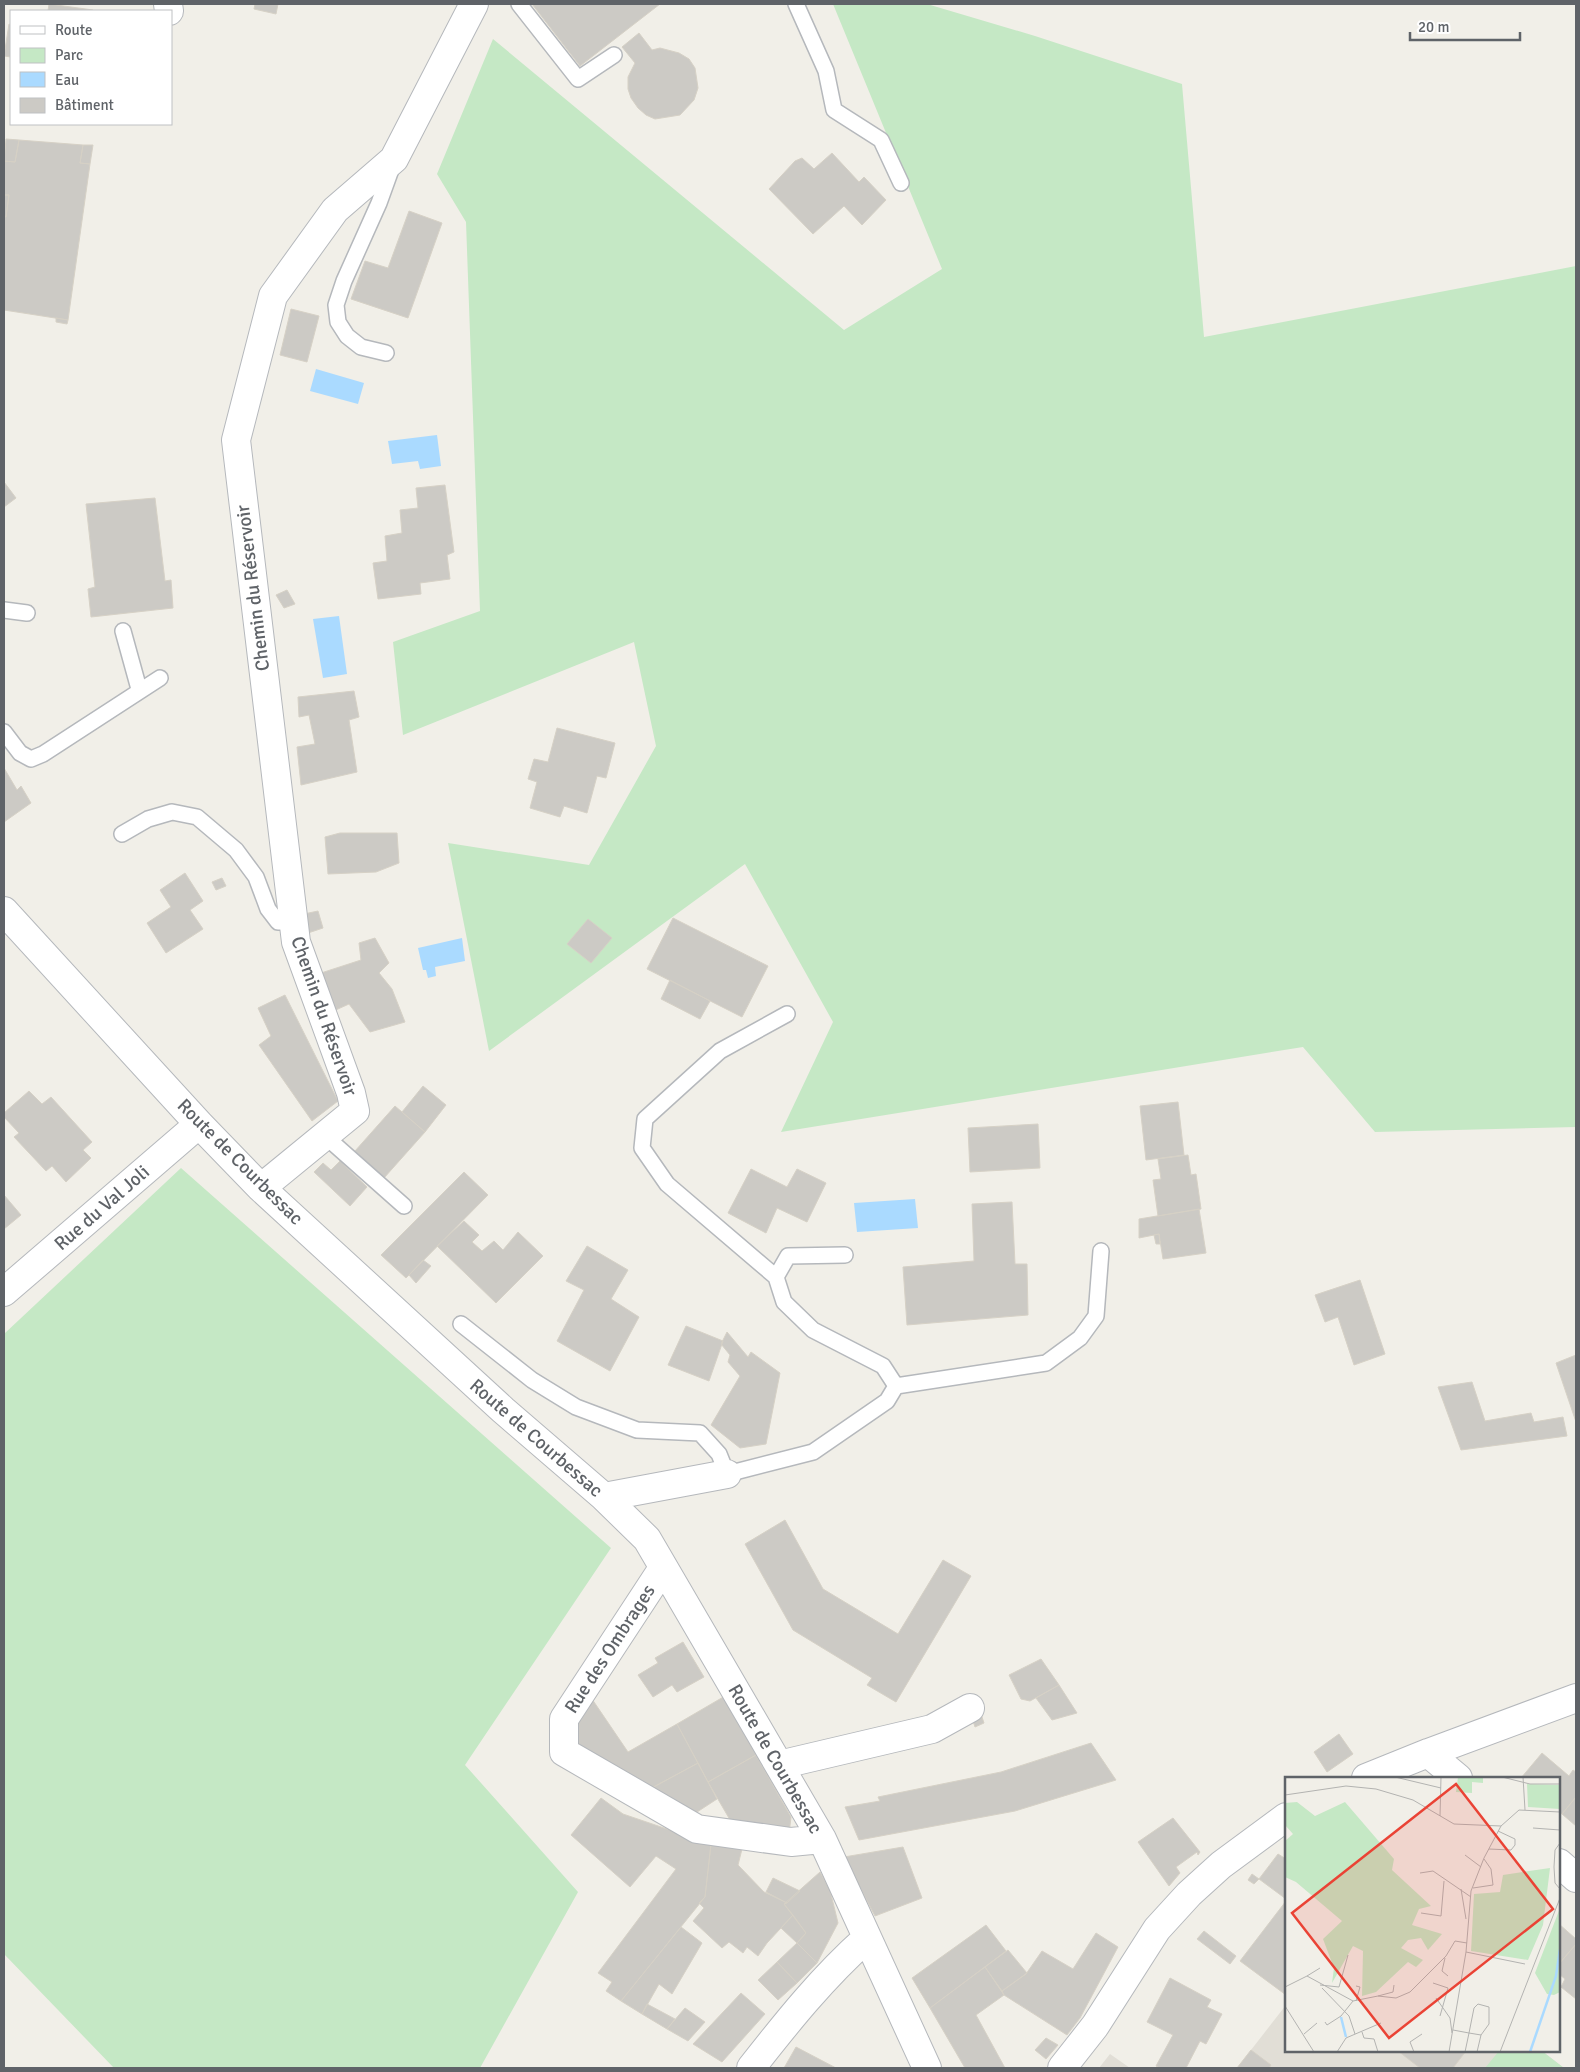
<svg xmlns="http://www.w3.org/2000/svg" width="1580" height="2072" font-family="Signika,sans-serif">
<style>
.education{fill:#e1ded6}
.green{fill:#c5e8c5}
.water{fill:#aadaff}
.building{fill:#cccac5;stroke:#d6d1c6}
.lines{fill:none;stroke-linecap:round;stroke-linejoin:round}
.lane-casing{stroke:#b5b8bc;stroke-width:18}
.street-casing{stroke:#b5b8bc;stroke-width:30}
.lane{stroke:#fff;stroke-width:15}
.street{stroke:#fff;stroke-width:28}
.labels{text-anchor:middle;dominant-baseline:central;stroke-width:4.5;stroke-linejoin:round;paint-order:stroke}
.street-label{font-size:19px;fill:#5f6368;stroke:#fff}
.inset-river{fill:none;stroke:#aadaff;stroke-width:2.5}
.inset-road{fill:none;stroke:#b3b3b1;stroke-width:1}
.view{fill:#ea4335;fill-opacity:0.15;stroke:#ea4335;stroke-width:2.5}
.inset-edge{fill:none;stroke:#5f6368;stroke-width:2.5}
</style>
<rect width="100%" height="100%" fill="#f1efe8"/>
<path class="education" d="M 1286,2005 L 1286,2051 L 1542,2051 L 1564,2068 L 1237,2068 Z
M 1110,2054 L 1130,2068 L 1099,2068 Z"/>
<path class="green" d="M 833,4 L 927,4 L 1035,36 L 1182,84 L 1204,337 L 1576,266 L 1576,1127 L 1375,1132 L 1303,1047 L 781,1132 L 833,1022 L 745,864 L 489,1051 L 448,843 L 589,865 L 656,746 L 634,642 L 403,735 L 393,642 L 480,611 L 466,222 L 437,174 L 493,39 L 844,330 L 942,269 Z
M 181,1168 L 611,1548 L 465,1765 L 578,1892 L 480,2068 L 114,2068 L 4,1954 L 4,1334 Z
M 1499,2051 L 1542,2051 L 1564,2068 L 1485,2068 Z"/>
<path class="water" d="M 316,369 L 364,383 L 358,404 L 310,391 Z
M 437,435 L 441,466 L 420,469 L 418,461 L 392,464 L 388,441 Z
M 339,616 L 347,674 L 323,678 L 313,619 Z
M 462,938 L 465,961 L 435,967 L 436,976 L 428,978 L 426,970 L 423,970 L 418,948 Z
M 915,1199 L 918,1228 L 857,1232 L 854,1203 Z"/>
<path class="building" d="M 49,4 L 93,10 L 93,11 L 48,11 Z
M 255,4 L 278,4 L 276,14 L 254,9 Z
M 532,4 L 660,4 L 580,66 Z
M 9,24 L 11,25 L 11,57 L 4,56 Z
M 639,33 L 652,50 L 660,48 L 679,53 L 689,59 L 695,68 L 698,88 L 694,100 L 680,115 L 655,119 L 646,115 L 638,108 L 631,98 L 628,89 L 628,77 L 635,63 L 622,47 Z
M 6,139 L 19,140 L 15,162 L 4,161 Z
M 19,140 L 83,145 L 80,163 L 90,164 L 68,320 L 4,310 L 4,216 L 6,217 L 9,195 L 4,195 L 4,161 L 15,162 Z
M 83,145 L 93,145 L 90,164 L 80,163 Z
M 832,153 L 859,182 L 864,177 L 886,200 L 862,225 L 844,206 L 813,234 L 769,189 L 795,161 L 802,158 L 814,169 Z
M 4,195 L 9,195 L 6,217 L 4,216 Z
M 409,211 L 442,223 L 408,318 L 351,299 L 365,261 L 388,268 Z
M 291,309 L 319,316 L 307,362 L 280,355 Z
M 56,318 L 68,320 L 67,324 L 56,322 Z
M 4,482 L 16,498 L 4,507 Z
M 445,485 L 454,552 L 447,555 L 450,579 L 420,583 L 421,594 L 378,599 L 373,563 L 387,561 L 385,536 L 402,533 L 400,510 L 418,508 L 416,488 Z
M 155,498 L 165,581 L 171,580 L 173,608 L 91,617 L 88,589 L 95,587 L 86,504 Z
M 287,590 L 295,604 L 284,608 L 276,595 Z
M 354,691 L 359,717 L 349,720 L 357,772 L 301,785 L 297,747 L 315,744 L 309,715 L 299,717 L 298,697 Z
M 557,728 L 615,743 L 606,778 L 597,776 L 587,813 L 564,806 L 560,817 L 530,808 L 537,782 L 528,779 L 534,759 L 548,762 Z
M 4,768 L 17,790 L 21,786 L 31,803 L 4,822 Z
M 340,833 L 397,833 L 399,863 L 376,872 L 328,874 L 325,837 Z
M 185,873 L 203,901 L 190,910 L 203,929 L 166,953 L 147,923 L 171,907 L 160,890 Z
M 222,878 L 226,886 L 216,890 L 212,882 Z
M 318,911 L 323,928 L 308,933 L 304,914 Z
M 673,918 L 768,966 L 742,1017 L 647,969 Z
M 588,919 L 612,938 L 591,963 L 567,944 Z
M 375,938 L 389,963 L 379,973 L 392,989 L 405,1022 L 370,1032 L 349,1004 L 329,1013 L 318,974 L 361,960 L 359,943 Z
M 670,980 L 710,1001 L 700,1019 L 661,999 Z
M 285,995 L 338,1101 L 312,1121 L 259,1045 L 271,1036 L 258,1008 Z
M 423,1086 L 446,1105 L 425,1132 L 402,1112 Z
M 29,1091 L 42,1104 L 51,1097 L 92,1142 L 83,1150 L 91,1158 L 66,1182 L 52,1166 L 46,1171 L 14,1137 L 19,1133 L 4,1117 L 4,1113 Z
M 1178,1102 L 1184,1155 L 1146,1160 L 1140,1106 Z
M 395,1106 L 425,1132 L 384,1178 L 355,1151 Z
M 1038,1124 L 1040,1168 L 970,1172 L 968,1128 Z
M 1188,1155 L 1191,1175 L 1196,1174 L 1201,1209 L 1158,1216 L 1153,1180 L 1161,1179 L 1158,1159 Z
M 340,1161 L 367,1187 L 350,1206 L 314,1172 L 323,1163 L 331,1170 Z
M 751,1169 L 787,1187 L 797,1169 L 826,1183 L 807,1222 L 777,1208 L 766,1233 L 728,1213 Z
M 464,1172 L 488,1195 L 406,1278 L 381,1255 Z
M 4,1195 L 21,1215 L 4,1229 Z
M 1012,1202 L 1015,1264 L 1027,1264 L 1028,1315 L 907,1325 L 903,1267 L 974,1261 L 972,1204 Z
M 1199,1209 L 1206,1253 L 1163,1259 L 1159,1234 L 1139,1238 L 1139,1219 Z
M 464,1221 L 479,1235 L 472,1242 L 482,1251 L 494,1241 L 503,1250 L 518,1232 L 543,1256 L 496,1303 L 437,1246 Z
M 1159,1234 L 1160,1244 L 1156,1244 L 1154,1235 Z
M 587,1246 L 628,1270 L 611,1299 L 639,1317 L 610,1371 L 557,1341 L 584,1290 L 566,1281 Z
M 423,1260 L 431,1266 L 416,1283 L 409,1275 Z
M 1360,1280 L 1385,1354 L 1354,1365 L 1338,1317 L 1325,1322 L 1315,1295 Z
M 686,1326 L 723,1341 L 709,1381 L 668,1365 Z
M 727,1332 L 748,1357 L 751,1352 L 780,1373 L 766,1444 L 740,1448 L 711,1425 L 740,1376 L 728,1362 L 730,1355 L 721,1344 Z
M 1576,1355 L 1576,1422 L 1556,1363 Z
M 1472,1382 L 1485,1421 L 1531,1413 L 1534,1422 L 1563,1417 L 1567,1436 L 1461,1450 L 1438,1387 Z
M 785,1520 L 823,1589 L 898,1634 L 943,1560 L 971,1576 L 896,1702 L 867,1685 L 872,1678 L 793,1630 L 745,1544 Z
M 683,1642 L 704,1677 L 677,1692 L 672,1685 L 653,1697 L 638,1675 L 658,1663 L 655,1658 Z
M 1041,1659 L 1059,1685 L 1030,1701 L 1021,1699 L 1009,1675 Z
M 1059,1685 L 1077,1713 L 1052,1720 L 1036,1698 Z
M 725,1696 L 756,1755 L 708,1782 L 677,1724 Z
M 592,1699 L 628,1752 L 677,1724 L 698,1763 L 648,1790 L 584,1751 L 575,1738 L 577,1721 Z
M 981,1714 L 984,1723 L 975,1727 L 972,1718 Z
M 1339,1734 L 1353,1754 L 1327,1772 L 1314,1752 Z
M 1091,1743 L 1116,1780 L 1015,1811 L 859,1840 L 845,1807 L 880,1801 L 878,1797 L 1001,1772 Z
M 1542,1753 L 1569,1776 L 1573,1770 L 1576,1772 L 1576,1797 L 1562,1814 L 1559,1812 L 1559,1778 L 1521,1778 Z
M 756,1755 L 791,1817 L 789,1834 L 733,1825 L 708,1782 Z
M 698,1763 L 717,1799 L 694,1814 L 648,1790 Z
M 1576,1797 L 1576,1826 L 1562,1814 Z
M 601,1798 L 623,1814 L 711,1844 L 705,1897 L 621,2001 L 606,1991 L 612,1982 L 598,1973 L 676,1869 L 656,1856 L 630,1887 L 571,1835 Z
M 1173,1818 L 1200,1852 L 1198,1855 L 1197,1852 L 1176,1867 L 1180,1873 L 1169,1886 L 1138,1842 Z
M 711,1844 L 742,1849 L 738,1865 L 764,1892 L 787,1903 L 784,1904 L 793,1915 L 767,1943 L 758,1956 L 747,1947 L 743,1953 L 729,1942 L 722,1948 L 693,1921 L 704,1908 L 699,1903 L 705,1897 Z
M 903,1847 L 922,1898 L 875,1916 L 844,1857 Z
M 1278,1854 L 1286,1859 L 1286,1899 L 1259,1879 Z
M 820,1872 L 830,1890 L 838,1923 L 817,1963 L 797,1943 L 806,1933 L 784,1904 Z
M 1252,1874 L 1259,1879 L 1254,1884 L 1248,1880 Z
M 773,1878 L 800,1891 L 787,1903 L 766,1892 Z
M 1286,1901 L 1286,1995 L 1240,1961 Z
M 793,1915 L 806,1933 L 797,1943 L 781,1928 Z
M 1559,1924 L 1576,1939 L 1576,1944 L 1559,1964 Z
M 986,1925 L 1006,1951 L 930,2008 L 912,1978 Z
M 681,1927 L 702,1943 L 672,1994 L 659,1984 L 642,2014 L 621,2001 Z
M 1204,1931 L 1236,1956 L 1230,1964 L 1197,1939 Z
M 1096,1933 L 1118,1947 L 1080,2018 L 1067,2035 L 1004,1995 L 1002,1991 L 1026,1974 L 1042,1951 L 1073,1969 Z
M 797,1943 L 817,1963 L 797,1983 L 777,1962 Z
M 1576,1944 L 1576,1999 L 1561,1987 L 1565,1979 L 1559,1974 L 1559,1964 Z
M 1008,1950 L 1027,1973 L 1002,1991 L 985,1967 Z
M 777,1962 L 797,1983 L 778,2000 L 758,1980 Z
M 985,1967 L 1004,1995 L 976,2015 L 1005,2068 L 965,2068 L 930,2008 Z
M 1170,1978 L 1211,2000 L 1207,2007 L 1222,2014 L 1206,2044 L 1200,2041 L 1186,2068 L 1160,2068 L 1156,2066 L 1173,2035 L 1147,2022 Z
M 741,1993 L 765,2014 L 722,2062 L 693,2044 Z
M 647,2004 L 675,2019 L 667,2029 L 642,2014 Z
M 685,2008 L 705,2022 L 688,2041 L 667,2029 Z
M 1046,2038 L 1058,2045 L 1046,2059 L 1035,2050 Z
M 796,2047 L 836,2068 L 784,2068 Z
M 1251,2050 L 1271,2065 L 1269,2068 L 1237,2068 Z
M 1398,2051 L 1466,2051 L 1453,2068 L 1420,2068 Z"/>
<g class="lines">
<defs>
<path id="lane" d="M 519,4 L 578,79 L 614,55
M 796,4 L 826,71 L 834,110 L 881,140 L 901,183
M 386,353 L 361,347 L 347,336 L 338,322 L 336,305 L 344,281 L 379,203 L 392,167
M 4,610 L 27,613
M 123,631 L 139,689
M 4,732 L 20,753 L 31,759 L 43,754 L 160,678
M 122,834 L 148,819 L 172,812 L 197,817 L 236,850 L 256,877 L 268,909 L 278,922 L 293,922
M 787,1014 L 720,1051 L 645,1119 L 642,1148 L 667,1184 L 776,1277 L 784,1302 L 813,1330 L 883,1366 L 896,1386
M 325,1136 L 404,1206
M 776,1277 L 788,1256 L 845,1255
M 461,1324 L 532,1380 L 576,1407 L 637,1430 L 700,1433 L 719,1454 L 727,1474 L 813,1452 L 887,1401 L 896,1386 L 1046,1363 L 1080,1338 L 1096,1316 L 1101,1251"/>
<path id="street" d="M 168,4 L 169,11
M 4,911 L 199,1124 L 261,1188 L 503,1410 L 604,1497 L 647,1539 L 822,1839 L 927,2068
M 261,1188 L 355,1111 L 351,1093 L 296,942 L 236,440 L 273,296 L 335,210 L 394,159 L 474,4
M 4,1292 L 199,1124
M 604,1497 L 727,1474
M 663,1568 L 564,1719 L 564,1752 L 697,1829 L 791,1842 L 822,1839
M 1428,1753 L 1458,1778
M 779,1765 L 932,1729 L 970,1708
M 1366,1778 L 1428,1753 L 1576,1698
M 1559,1863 L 1576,1878
M 751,2068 C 787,2022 823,1977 867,1938
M 1062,2068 L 1095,2026 L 1157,1929 L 1189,1894 L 1221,1865 L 1286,1817"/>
</defs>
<use href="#lane" class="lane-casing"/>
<use href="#street" class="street-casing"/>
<use href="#lane" class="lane"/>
<use href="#street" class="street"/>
</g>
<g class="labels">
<g class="street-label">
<text transform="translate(253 588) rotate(-97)">Chemin du Réservoir</text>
<text transform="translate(324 1016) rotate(71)">Chemin du Réservoir</text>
<text transform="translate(240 1162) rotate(45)">Route de Courbessac</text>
<text transform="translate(102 1208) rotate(-41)">Rue du Val Joli</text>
<text transform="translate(536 1438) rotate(41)">Route de Courbessac</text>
<text transform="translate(610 1649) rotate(-57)">Rue des Ombrages</text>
<text transform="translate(775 1759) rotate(60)">Route de Courbessac</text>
</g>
</g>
<g transform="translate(1285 1777)">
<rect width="275" height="275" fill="#f1efe8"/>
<path d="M 173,0 L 198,0 L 198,6 L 187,5 L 187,16 L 171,15 ZM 242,7 L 275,8 L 275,32 L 243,30 ZM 12,25 L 30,39 L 60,25 L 109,82 L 107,93 L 146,129 L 134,132 L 127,148 L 157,157 L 143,173 L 136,161 L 123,163 L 116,171 L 138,183 L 131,190 L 123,185 L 91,215 L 77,219 L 78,174 L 68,169 L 47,206 L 49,191 L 38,162 L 57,144 L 11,105 L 0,100 L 0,64 L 8,57 L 0,48 L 0,26 ZM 265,91 L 258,148 L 243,183 L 186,174 L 189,117 L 215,115 L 218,98 ZM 275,131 L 275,215 L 269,218 L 262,217 L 250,196 Z" fill="#c5e8c5"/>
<path class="inset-river" d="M 56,240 L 61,260M 245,275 L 271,199 L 275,172"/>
<path class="inset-road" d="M 110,0 L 156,11M 217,0 L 245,7 L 275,7M 238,0 L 240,33M 0,18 L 61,9 L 91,12 L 128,23 L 169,47 L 216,49M 155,39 L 156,0M 248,51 L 275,53M 275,66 L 270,73 L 269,90 L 270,106 L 275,112M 204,72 L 226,73 L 230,68 L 230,62 L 213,54M 180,78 L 196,90M 135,96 L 148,94 L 186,120M 188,111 L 208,108 L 206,92 L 199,82M 176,112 L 181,142M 136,136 L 156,139 L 159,104M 181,175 L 240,187M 160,181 L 157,194 L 163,199M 22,199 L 35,191M 148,206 L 163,211 L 155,239M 35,208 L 54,210 L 63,178M 71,209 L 75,210 L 71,224M 0,210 L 22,199 L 68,224 L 93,219 L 111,221 L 125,215 L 161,179 L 170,164 L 182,166M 37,211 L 64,239 L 70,257M 93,219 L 108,215 L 109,208M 151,221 L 165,241 L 167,256M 0,229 L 29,275M 40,245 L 42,248 L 56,239 L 68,224M 168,253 L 184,256 L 189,231 L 193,227 L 204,230 L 204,247 L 196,258 L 184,256 L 180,275M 77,255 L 79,261 L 89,262 L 93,275M 19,257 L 32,246M 52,275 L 61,261 L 96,246M 129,275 L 125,265 L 137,257M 164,275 L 181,175 L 186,114 L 199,81 L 216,49 L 234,33 L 275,35M 192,275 L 196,258M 215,275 L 275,121"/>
<path class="view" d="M 171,7 L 268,132 L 104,261 L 7,136 Z"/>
<rect width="275" height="275" class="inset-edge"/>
</g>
<rect width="1580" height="2072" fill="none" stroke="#5f6368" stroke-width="10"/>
<rect x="10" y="10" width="162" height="115" fill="#ffffff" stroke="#bfc1c3"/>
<rect x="20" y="26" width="25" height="8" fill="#ffffff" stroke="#bfc1c3"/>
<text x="55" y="35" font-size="15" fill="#5f6368">Route</text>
<rect x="20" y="48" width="25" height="15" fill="#c5e8c5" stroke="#bfc1c3"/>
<text x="55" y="60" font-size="15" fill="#5f6368">Parc</text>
<rect x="20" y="72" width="25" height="15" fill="#aadaff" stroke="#bfc1c3"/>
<text x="55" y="85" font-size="15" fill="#5f6368">Eau</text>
<rect x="20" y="98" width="25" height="15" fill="#cccac5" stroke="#bfc1c3"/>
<text x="55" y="110" font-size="15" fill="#5f6368">Bâtiment</text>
<path d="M1410 32v8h110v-8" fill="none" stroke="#5f6368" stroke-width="2.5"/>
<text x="1418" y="32" font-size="15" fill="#5f6368" stroke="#ffffff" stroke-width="4" paint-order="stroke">20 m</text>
</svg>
